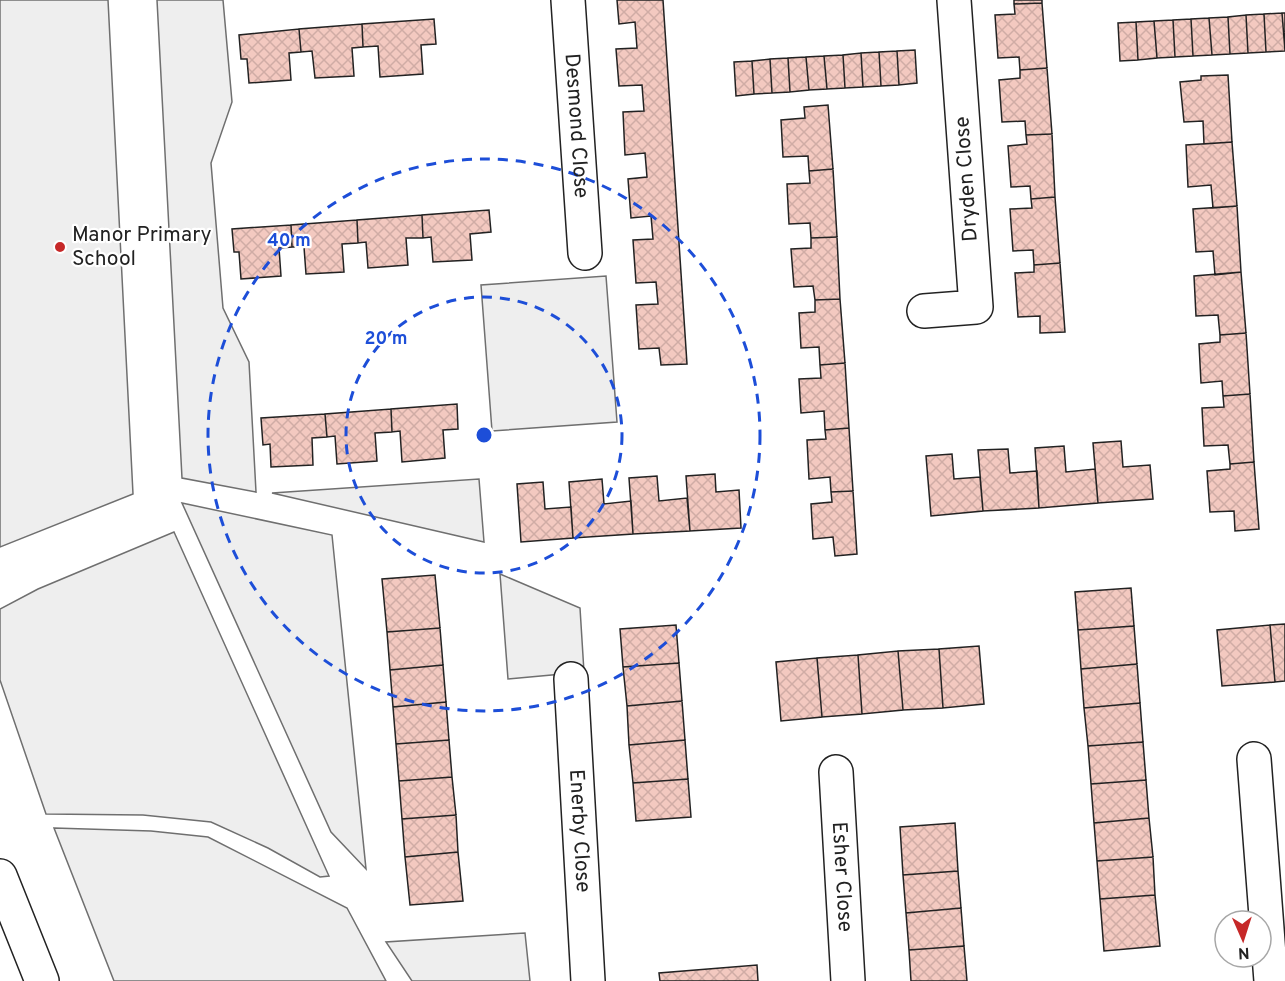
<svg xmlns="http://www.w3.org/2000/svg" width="1285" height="981" font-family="Overpass,sans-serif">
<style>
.green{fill:#eee;stroke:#6f6f6f;stroke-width:1.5}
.building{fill:url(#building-cross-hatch);stroke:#222;stroke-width:1.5}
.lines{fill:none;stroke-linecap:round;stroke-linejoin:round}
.minor-casing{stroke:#222;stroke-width:36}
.minor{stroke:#fff;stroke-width:33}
.ring{fill:none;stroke:#1d4ed8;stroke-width:3;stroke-dasharray:10 8}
.poi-dot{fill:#c62828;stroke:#fff;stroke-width:2}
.labels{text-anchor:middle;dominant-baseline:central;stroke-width:4.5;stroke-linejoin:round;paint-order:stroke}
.street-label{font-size:21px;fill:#222;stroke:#fff}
.poi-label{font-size:21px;fill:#222;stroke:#fff;text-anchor:start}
.centre{fill:#1d4ed8;stroke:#fff;stroke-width:3}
.ring-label{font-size:18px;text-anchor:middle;font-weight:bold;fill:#1d4ed8;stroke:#fff;stroke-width:4.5;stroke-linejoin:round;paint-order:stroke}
</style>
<defs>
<pattern id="building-cross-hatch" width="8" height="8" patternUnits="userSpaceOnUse" patternTransform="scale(1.5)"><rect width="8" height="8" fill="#f3c9c0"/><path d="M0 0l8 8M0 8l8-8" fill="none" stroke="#d0aca5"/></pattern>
</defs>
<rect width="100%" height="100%" fill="#fff"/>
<path class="green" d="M 0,0 L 108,0 L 133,494 L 0,547 Z
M 157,0 L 223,0 L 232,102 L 211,163 L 223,308 L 249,362 L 256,492 L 182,478 Z
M 606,276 L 617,422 L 492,431 L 481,285 Z
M 479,479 L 484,542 L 272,493 Z
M 182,503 L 332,535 L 366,869 L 331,832 Z
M 174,532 L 329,876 L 320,877 L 268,848 L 211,822 L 143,815 L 46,814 L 0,680 L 0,609 L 38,589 Z
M 500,574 L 580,608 L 584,672 L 508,679 Z
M 54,828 L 151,831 L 208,837 L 347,908 L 386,981 L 114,981 Z
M 525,933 L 530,981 L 412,981 L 386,942 Z"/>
<path class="building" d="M 617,0 L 663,0 L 687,364 L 661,365 L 659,348 L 639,349 L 636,305 L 658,304 L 656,282 L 636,283 L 633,240 L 653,239 L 651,216 L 631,218 L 628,179 L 647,177 L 645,153 L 625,155 L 623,112 L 644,111 L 642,85 L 619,86 L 616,49 L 637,48 L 635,22 L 619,24 Z
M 1014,0 L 1042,0 L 1042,3 L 1014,4 Z
M 1042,3 L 1047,68 L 1020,70 L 1019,57 L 998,58 L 995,15 L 1015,14 L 1014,4 Z
M 1282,13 L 1285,51 L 1266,52 L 1264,14 Z
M 1282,13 L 1285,13 L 1285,51 Z
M 1264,14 L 1266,52 L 1248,53 L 1246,15 Z
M 1246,15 L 1248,53 L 1230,54 L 1228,17 Z
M 1228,17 L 1230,54 L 1212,55 L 1209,18 Z
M 1209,18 L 1212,55 L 1193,56 L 1191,19 Z
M 434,19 L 436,44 L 421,45 L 423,74 L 380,77 L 378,46 L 363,47 L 362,24 Z
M 1191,19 L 1193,56 L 1175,57 L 1173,20 Z
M 1173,20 L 1175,57 L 1157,58 L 1154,21 Z
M 1154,21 L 1157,58 L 1138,60 L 1136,22 Z
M 1136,22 L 1138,60 L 1120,61 L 1118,23 Z
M 362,24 L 363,47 L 352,48 L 354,76 L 315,78 L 312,51 L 301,52 L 299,29 Z
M 299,29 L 301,52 L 289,53 L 291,80 L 249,83 L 247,59 L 241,59 L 239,35 Z
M 915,50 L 917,83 L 899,85 L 897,51 Z
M 897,51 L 899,85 L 881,86 L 879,52 Z
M 879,52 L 881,86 L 863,87 L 861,53 Z
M 861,53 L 863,87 L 845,88 L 843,55 Z
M 843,55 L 845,88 L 827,89 L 824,56 Z
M 824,56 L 827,89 L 809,90 L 806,57 Z
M 806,57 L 809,90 L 790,92 L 788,58 Z
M 788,58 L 790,92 L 772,93 L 770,59 Z
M 770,59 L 772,93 L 754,94 L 752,61 Z
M 752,61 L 754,94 L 736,96 L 734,62 Z
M 1047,68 L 1052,134 L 1026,135 L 1025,121 L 1002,122 L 999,80 L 1020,78 L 1020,70 Z
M 1228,75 L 1232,142 L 1204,144 L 1203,121 L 1184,122 L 1180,82 L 1201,80 L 1201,76 Z
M 828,105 L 833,169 L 809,171 L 808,156 L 783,157 L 781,120 L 805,118 L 804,107 Z
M 1052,134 L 1055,197 L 1031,199 L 1030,186 L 1011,187 L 1008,146 L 1027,144 L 1026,135 Z
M 1232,142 L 1237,206 L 1213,208 L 1211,185 L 1188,187 L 1186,145 Z
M 833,169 L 837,237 L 811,238 L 810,223 L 789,224 L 787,184 L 810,183 L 809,171 Z
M 1055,197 L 1060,263 L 1034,265 L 1033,250 L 1013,251 L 1010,209 L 1032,208 L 1031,199 Z
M 1237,206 L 1241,272 L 1215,275 L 1213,251 L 1196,252 L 1193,209 Z
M 489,210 L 491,232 L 470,234 L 472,260 L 433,262 L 431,237 L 423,238 L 422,215 Z
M 422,215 L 423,238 L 406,238 L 408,265 L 368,268 L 366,242 L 358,243 L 357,220 Z
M 357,220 L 358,243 L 342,244 L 344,272 L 306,274 L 304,247 L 292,247 L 291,225 Z
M 291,225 L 292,247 L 279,248 L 281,276 L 241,279 L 239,252 L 234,252 L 232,229 Z
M 837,237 L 840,299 L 815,300 L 813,286 L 794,287 L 791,249 L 811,248 L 811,238 Z
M 1060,263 L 1065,332 L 1040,333 L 1040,316 L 1018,317 L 1015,273 L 1034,272 L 1034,265 Z
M 1241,272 L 1246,333 L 1220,335 L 1218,315 L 1196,316 L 1194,276 Z
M 840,299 L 845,363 L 820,365 L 819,347 L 801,348 L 799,313 L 815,312 L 815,300 Z
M 1246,333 L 1250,394 L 1223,396 L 1222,381 L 1201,383 L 1199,344 L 1220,342 L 1220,335 Z
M 845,363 L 849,428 L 825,430 L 824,411 L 801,413 L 799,379 L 821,378 L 820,365 Z
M 1250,394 L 1254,462 L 1230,464 L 1228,445 L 1204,446 L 1202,408 L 1224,407 L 1223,396 Z
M 457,404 L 458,429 L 443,430 L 445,458 L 402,462 L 400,431 L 392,432 L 391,409 Z
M 391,409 L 392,432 L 375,433 L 377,461 L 337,464 L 335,436 L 327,437 L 325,414 Z
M 325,414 L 327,437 L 312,438 L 313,465 L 271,467 L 270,444 L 263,445 L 261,418 Z
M 849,428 L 853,491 L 831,492 L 830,477 L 809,479 L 807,440 L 826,439 L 825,430 Z
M 1121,441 L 1123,467 L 1150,465 L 1153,499 L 1098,503 L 1093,443 Z
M 1064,446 L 1066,472 L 1095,469 L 1098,503 L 1039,508 L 1035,448 Z
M 1008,449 L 1010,473 L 1037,471 L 1039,508 L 983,511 L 978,450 Z
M 952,454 L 954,479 L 980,477 L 983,511 L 931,516 L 926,456 Z
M 1254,462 L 1259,529 L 1235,531 L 1234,511 L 1210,512 L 1207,471 L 1230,469 L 1230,464 Z
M 715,474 L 716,492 L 739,490 L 741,528 L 690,531 L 686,476 Z
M 657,476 L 659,501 L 687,498 L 690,531 L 633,534 L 629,478 Z
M 602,479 L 604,504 L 631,501 L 633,534 L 573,538 L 569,482 Z
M 543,482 L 545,509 L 571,507 L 573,538 L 521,542 L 517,484 Z
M 853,491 L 857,554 L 835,556 L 833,537 L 813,539 L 811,504 L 832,502 L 831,492 Z
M 435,575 L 440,628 L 387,632 L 382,579 Z
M 1131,588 L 1134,626 L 1078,630 L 1075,592 Z
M 1285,624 L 1285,681 L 1275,682 L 1270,625 Z
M 676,625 L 679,663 L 623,667 L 620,629 Z
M 1270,625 L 1275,682 L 1222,686 L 1217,630 Z
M 1134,626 L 1137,664 L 1081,669 L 1078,630 Z
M 440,628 L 443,665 L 390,670 L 387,632 Z
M 979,646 L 984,704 L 943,708 L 939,649 Z
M 939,649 L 943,708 L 903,710 L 898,651 Z
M 898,651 L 903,710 L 862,714 L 858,655 Z
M 858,655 L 862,714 L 822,717 L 817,658 Z
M 817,658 L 822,717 L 781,721 L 776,662 Z
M 679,663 L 682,701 L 627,706 L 623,667 Z
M 1137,664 L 1140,703 L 1084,708 L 1081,669 Z
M 443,665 L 446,702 L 393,707 L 390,670 Z
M 682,701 L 685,740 L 629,745 L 627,706 Z
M 446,702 L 449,740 L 396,744 L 393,707 Z
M 1140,703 L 1143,742 L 1088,746 L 1084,708 Z
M 449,740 L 452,777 L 399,781 L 396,744 Z
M 685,740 L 688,779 L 633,783 L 629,745 Z
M 1143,742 L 1146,780 L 1091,784 L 1088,746 Z
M 452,777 L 456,815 L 402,819 L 399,781 Z
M 688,779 L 691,817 L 636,821 L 633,783 Z
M 1146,780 L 1149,818 L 1094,823 L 1091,784 Z
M 456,815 L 458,852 L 405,857 L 402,819 Z
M 1149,818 L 1153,857 L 1097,861 L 1094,823 Z
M 955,823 L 958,871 L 903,875 L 900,827 Z
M 458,852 L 463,901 L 410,905 L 405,857 Z
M 1153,857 L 1155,895 L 1100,899 L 1097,861 Z
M 958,871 L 961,908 L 906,913 L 903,875 Z
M 1155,895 L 1160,946 L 1104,951 L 1100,899 Z
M 961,908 L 964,946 L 909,950 L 906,913 Z
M 964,946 L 967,981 L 911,981 L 909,950 Z
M 757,965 L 758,981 L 660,981 L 659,973 Z"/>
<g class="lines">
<defs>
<g id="minor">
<path id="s1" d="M 568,0 L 585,253"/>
<path d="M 924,311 L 976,307 L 954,0"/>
<path id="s2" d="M 571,679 L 588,981"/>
<path d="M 1254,759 L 1271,981"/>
<path id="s3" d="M 836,772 L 848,981"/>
<path d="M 0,876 L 42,981"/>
</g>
</defs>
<use href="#minor" class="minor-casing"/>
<use href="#minor" class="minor"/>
</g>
<g class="ring">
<circle cx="484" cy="435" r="138"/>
<circle cx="484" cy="435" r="276"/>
</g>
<circle class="poi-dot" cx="60" cy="247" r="6"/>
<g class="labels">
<g class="street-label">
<text stroke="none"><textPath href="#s1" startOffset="126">Desmond Close</textPath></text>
<text transform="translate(967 179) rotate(-94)">Dryden Close</text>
<text stroke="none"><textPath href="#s2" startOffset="152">Enerby Close</textPath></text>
<text stroke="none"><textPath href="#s3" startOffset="105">Esher Close</textPath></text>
</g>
<g class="poi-label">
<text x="72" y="235">Manor Primary<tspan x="72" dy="24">School</tspan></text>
</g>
</g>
<circle cx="484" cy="435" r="9" class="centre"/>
<g class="ring-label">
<text x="289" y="246">40 m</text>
<text x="386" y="344">20 m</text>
</g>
<g transform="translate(1243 939) rotate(177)"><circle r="28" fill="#ffffff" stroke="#a7a7a7" stroke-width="1.5"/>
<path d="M0-4.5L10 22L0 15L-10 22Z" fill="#c62828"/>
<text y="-9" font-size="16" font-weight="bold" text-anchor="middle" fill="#222222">N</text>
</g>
</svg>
